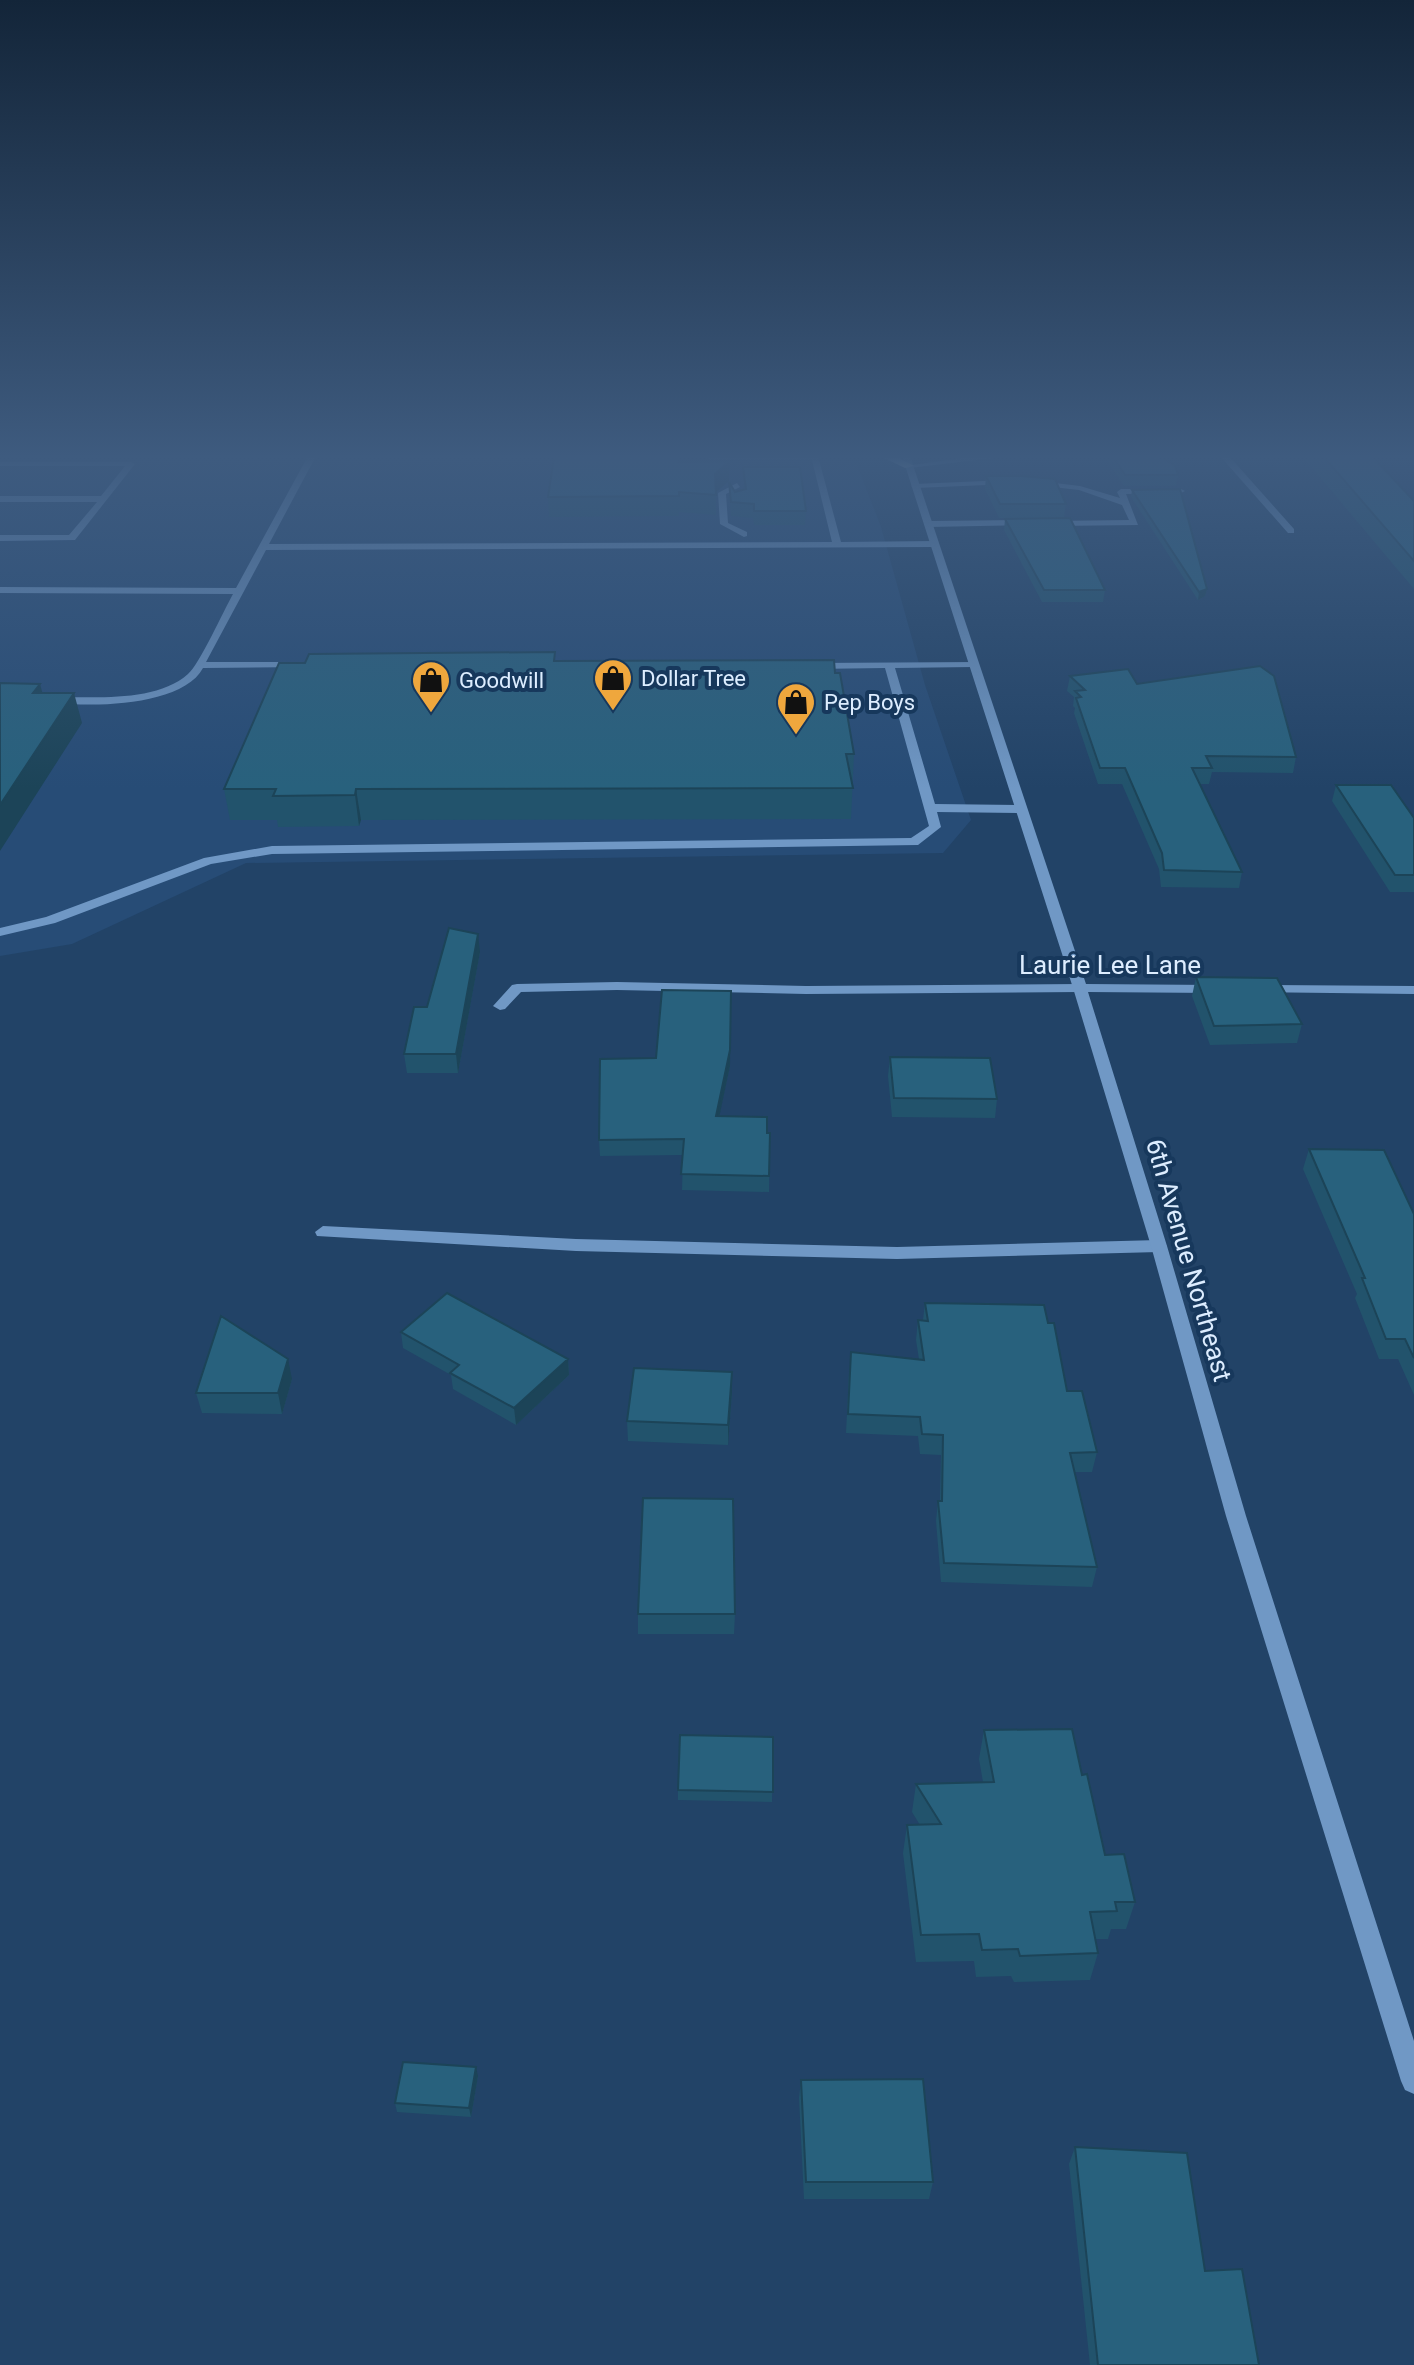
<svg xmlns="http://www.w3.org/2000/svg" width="1414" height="2365" font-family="Roboto,sans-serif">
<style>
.built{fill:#274c76}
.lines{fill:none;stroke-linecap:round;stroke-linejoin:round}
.service{fill:#7098c5;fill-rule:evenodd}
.minor{fill:#7098c5;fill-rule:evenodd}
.primary{fill:#d9e9fb;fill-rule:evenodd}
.wall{fill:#22536c}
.shaded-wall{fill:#1c4458}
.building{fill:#28617d;stroke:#1c4458;stroke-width:2}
.labels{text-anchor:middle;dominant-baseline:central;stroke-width:8;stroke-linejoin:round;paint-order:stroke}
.far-poi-label{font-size:22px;fill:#ddedff;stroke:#17385c;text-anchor:start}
.street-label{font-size:26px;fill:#ddedff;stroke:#17385c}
</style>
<rect width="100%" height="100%" fill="#224367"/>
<path class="built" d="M 0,456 L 844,456 L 857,465 L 881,527 L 925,685 L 971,820 L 943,853 L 246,863 L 72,944 L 0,956 Z"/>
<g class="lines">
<path class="service" d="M 308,456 L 316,456 L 269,544 L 832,542 L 812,460 L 709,460 L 706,456 L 818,456 L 841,542 L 935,541 L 939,544 L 935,547 L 266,550 L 206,662 L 298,662 L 302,663 L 302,667 L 203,668 C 183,706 91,708 53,702 L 52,700 L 57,697 C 96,697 157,702 188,674 C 199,665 224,610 233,594 L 0,593 L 0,587 L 236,588 Z
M 978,456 L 1010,456 L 909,468 L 905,466 Z
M 1220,456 L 1229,456 L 1294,529 L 1294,533 L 1288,533 Z
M 0,462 L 131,462 L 135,464 L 75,540 L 0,541 L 0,535 L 69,535 L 97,502 L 0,502 L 0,496 L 101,496 L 125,466 L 0,466 Z
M 1007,480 L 1010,484 L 915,488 L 911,486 L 915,484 Z
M 1038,481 L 1080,486 L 1120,498 L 1117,492 L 1121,489 L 1181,489 L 1185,491 L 1181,493 L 1126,494 L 1138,525 L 1053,526 L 1050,525 L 1050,521 L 1129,520 L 1122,505 L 1079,490 L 1035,485 Z
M 737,483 L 740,487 L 726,494 L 728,523 L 747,532 L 747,536 L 744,537 L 720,524 L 718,493 Z
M 1026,520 L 1029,521 L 1029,525 L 928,527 L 924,524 L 928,521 Z
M 978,662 L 978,666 L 974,667 L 895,668 L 935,804 L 1021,805 L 1027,809 L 1021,813 L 937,812 L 941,827 L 918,845 L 272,854 L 211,864 L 55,923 L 0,936 L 0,928 L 46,917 L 204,858 L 272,846 L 911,838 L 929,826 L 885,668 L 813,669 L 808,666 L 813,663 Z
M 617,982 L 806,986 L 1080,984 L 1087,988 L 1080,992 L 806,994 L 617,990 L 521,992 L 505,1009 L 500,1010 L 493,1006 L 512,985 L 517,984 Z
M 323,1226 L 576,1239 L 897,1247 L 1159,1240 L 1167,1246 L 1159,1252 L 897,1259 L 576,1251 L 317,1236 L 315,1232 Z"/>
<path class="minor" d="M 902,456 L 910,456 L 1086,984 L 1215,985 L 1222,989 L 1215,993 L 1088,992 L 1167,1246 L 1246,1516 L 1414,2041 L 1414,2094 L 1405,2090 L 1401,2081 L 1226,1516 L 1151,1246 L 1073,988 Z
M 1262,985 L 1414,986 L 1414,994 L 1257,992 L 1255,989 Z"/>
<path class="primary" d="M 880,456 L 895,456 L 914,466 L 905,468 Z"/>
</g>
<path class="wall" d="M 1104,456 L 1158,456 L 1178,475 L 1176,486 L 1124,486 Z
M 1302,456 L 1372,456 L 1414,501 L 1414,589 Z
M 679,462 L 729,481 L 716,492 L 716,515 L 679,512 L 679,516 L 549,517 L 548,497 Z
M 743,467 L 806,511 L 805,525 L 754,525 L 753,518 L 731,516 L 729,482 L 735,492 L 744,489 Z
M 986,476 L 1066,504 L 1064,518 L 999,518 L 985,489 Z
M 1132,490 L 1207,589 L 1205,596 L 1198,600 L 1131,497 Z
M 1005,519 L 1105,590 L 1103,602 L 1042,602 L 1004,530 Z
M 556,661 L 835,673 L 854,754 L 851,819 L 361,820 L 359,826 L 278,827 L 277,820 L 230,820 L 224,789 Z
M 1070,676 L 1137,684 L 1296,757 L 1293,773 L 1212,772 L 1209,784 L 1200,784 L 1242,872 L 1239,888 L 1161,887 L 1159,869 L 1122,784 L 1098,784 L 1074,713 L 1075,708 L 1073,706 L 1074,697 L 1067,691 Z
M 1336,785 L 1414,818 L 1414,892 L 1390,892 L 1332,801 Z
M 480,952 L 458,1073 L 407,1073 L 404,1054 L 427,1007 Z
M 1196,977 L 1302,1024 L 1297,1043 L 1210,1045 L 1192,996 Z
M 890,1057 L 997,1099 L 995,1118 L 892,1117 L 888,1076 Z
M 730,1066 L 719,1116 L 767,1133 L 770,1133 L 769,1192 L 682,1190 L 683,1155 L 600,1156 L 599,1140 Z
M 1309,1149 L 1414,1214 L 1414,1395 L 1398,1359 L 1379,1359 L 1355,1298 L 1357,1294 L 1303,1169 Z
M 925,1303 L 1048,1323 L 1067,1391 L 1097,1452 L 1092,1472 L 1075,1472 L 1097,1567 L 1092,1587 L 941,1582 L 936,1521 L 938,1501 L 940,1501 L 941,1455 L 920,1454 L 918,1436 L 846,1433 L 849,1371 L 919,1359 L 916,1340 L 918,1320 L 923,1320 Z
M 401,1332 L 568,1359 L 569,1375 L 516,1425 L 453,1389 L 451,1375 L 403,1348 Z
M 292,1379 L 282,1414 L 202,1413 L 196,1393 Z
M 732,1392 L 728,1445 L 628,1441 L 627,1421 Z
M 638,1614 L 735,1614 L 734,1634 L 638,1634 Z
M 984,1730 L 1082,1775 L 1105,1855 L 1135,1902 L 1126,1929 L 1111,1929 L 1108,1939 L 1095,1939 L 1098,1953 L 1090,1980 L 1014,1982 L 1011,1976 L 976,1977 L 974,1961 L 916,1962 L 903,1853 L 907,1825 L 920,1825 L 912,1812 L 916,1784 L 983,1782 L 979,1759 Z
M 773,1737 L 772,1802 L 678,1800 L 678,1790 Z
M 478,2076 L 471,2117 L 397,2112 L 395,2103 Z
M 801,2080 L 933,2182 L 929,2199 L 804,2199 L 799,2098 Z
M 1075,2147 L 1205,2271 L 1259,2365 L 1090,2365 L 1069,2164 Z"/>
<path class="shaded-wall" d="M 730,461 L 729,481 L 715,493 L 715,474 Z
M 1207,589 L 1205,596 L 1198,600 L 1199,592 Z
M 40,684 L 48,713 L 33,693 Z
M 74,693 L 82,723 L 0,851 L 0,805 Z
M 356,789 L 361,820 L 359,826 L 355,795 Z
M 478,934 L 480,952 L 458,1073 L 456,1054 Z
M 731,991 L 730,1066 L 716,1132 L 716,1116 Z
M 288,1359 L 292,1379 L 282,1414 L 278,1393 Z
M 568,1359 L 569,1375 L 516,1425 L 514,1408 Z
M 732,1372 L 732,1392 L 728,1445 L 728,1425 Z
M 476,2067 L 478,2076 L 471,2117 L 469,2108 Z"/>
<path class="building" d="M 1113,456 L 1158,456 L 1175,465 L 1178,475 L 1125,475 Z
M 1323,456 L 1372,456 L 1414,501 L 1414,561 Z
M 554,457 L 679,457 L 679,462 L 730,461 L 715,474 L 716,495 L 679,492 L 679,496 L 548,497 Z
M 743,467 L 800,467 L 806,511 L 754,511 L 754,504 L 731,502 L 729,482 L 735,492 L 746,489 Z
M 986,476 L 1021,476 L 1055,479 L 1066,504 L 1000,504 Z
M 1180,489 L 1207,589 L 1199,592 L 1132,490 Z
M 1070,518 L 1105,590 L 1044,590 L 1005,519 Z
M 555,652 L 554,661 L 834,660 L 835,673 L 840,673 L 854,754 L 846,754 L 853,788 L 356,789 L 355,795 L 273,796 L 276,789 L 224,789 L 279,663 L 305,663 L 309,654 Z
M 1260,666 L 1274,676 L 1296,757 L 1206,756 L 1212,768 L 1192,768 L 1242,872 L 1164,870 L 1162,853 L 1125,768 L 1100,768 L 1076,698 L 1081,697 L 1075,691 L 1085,690 L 1070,676 L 1128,669 L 1137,684 Z
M 0,683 L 40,684 L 33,693 L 74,693 L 0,805 Z
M 1336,785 L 1391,785 L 1414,818 L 1414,875 L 1395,875 Z
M 449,928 L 478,934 L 456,1054 L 404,1054 L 414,1007 L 427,1007 Z
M 1196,977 L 1277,978 L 1302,1024 L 1214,1026 Z
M 662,990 L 731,991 L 730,1050 L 716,1116 L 767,1117 L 767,1133 L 770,1133 L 769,1176 L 681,1174 L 684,1139 L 599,1140 L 600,1059 L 656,1058 Z
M 890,1057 L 990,1058 L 997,1099 L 894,1098 Z
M 1309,1149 L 1384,1150 L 1414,1214 L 1414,1358 L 1405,1339 L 1386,1339 L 1362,1278 L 1365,1278 Z
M 447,1293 L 568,1359 L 514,1408 L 450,1373 L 459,1365 L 401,1332 Z
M 925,1303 L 1044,1305 L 1048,1323 L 1054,1323 L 1067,1391 L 1082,1391 L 1097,1452 L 1070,1453 L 1097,1567 L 944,1563 L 938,1501 L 942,1501 L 943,1435 L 922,1434 L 920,1417 L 848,1414 L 851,1352 L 924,1360 L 918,1320 L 928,1321 Z
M 221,1316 L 288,1359 L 278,1393 L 196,1393 Z
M 634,1368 L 732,1372 L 728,1425 L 627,1421 Z
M 643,1498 L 733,1499 L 735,1614 L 638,1614 Z
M 1072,1729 L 1082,1775 L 1087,1774 L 1105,1855 L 1124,1854 L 1135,1902 L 1115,1902 L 1117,1911 L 1090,1912 L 1098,1953 L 1020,1956 L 1018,1949 L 982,1950 L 979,1934 L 921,1935 L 907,1825 L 941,1824 L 916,1784 L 994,1782 L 984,1730 Z
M 680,1735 L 773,1737 L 773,1792 L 678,1790 Z
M 403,2062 L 476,2067 L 469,2108 L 395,2103 Z
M 923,2079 L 933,2182 L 806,2182 L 801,2080 Z
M 1075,2147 L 1187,2153 L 1205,2271 L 1242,2269 L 1259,2365 L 1098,2365 Z"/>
<linearGradient id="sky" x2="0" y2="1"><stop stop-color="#132539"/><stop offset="0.58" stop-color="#3e5b7f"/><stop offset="1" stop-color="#3e5b7f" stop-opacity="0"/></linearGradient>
<rect width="1414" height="788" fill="url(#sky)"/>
<defs>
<symbol id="shop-pin" viewBox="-11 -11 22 30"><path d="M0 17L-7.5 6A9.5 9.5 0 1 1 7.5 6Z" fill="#efa73d" stroke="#17385c"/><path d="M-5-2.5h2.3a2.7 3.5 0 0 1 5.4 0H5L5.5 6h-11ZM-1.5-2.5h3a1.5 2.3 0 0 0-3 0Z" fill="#111"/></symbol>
</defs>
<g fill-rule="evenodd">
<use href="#shop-pin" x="591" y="656" width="44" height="60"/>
<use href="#shop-pin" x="409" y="658" width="44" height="60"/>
<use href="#shop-pin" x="774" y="680" width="44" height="60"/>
</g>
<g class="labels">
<g class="far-poi-label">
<text x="641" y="678">Dollar Tree</text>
<text x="459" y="680">Goodwill</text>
<text x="824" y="702">Pep Boys</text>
</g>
<g class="street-label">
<text x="1110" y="965">Laurie Lee Lane</text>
<text transform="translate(1189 1260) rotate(74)">6th Avenue Northeast</text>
</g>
</g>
</svg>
